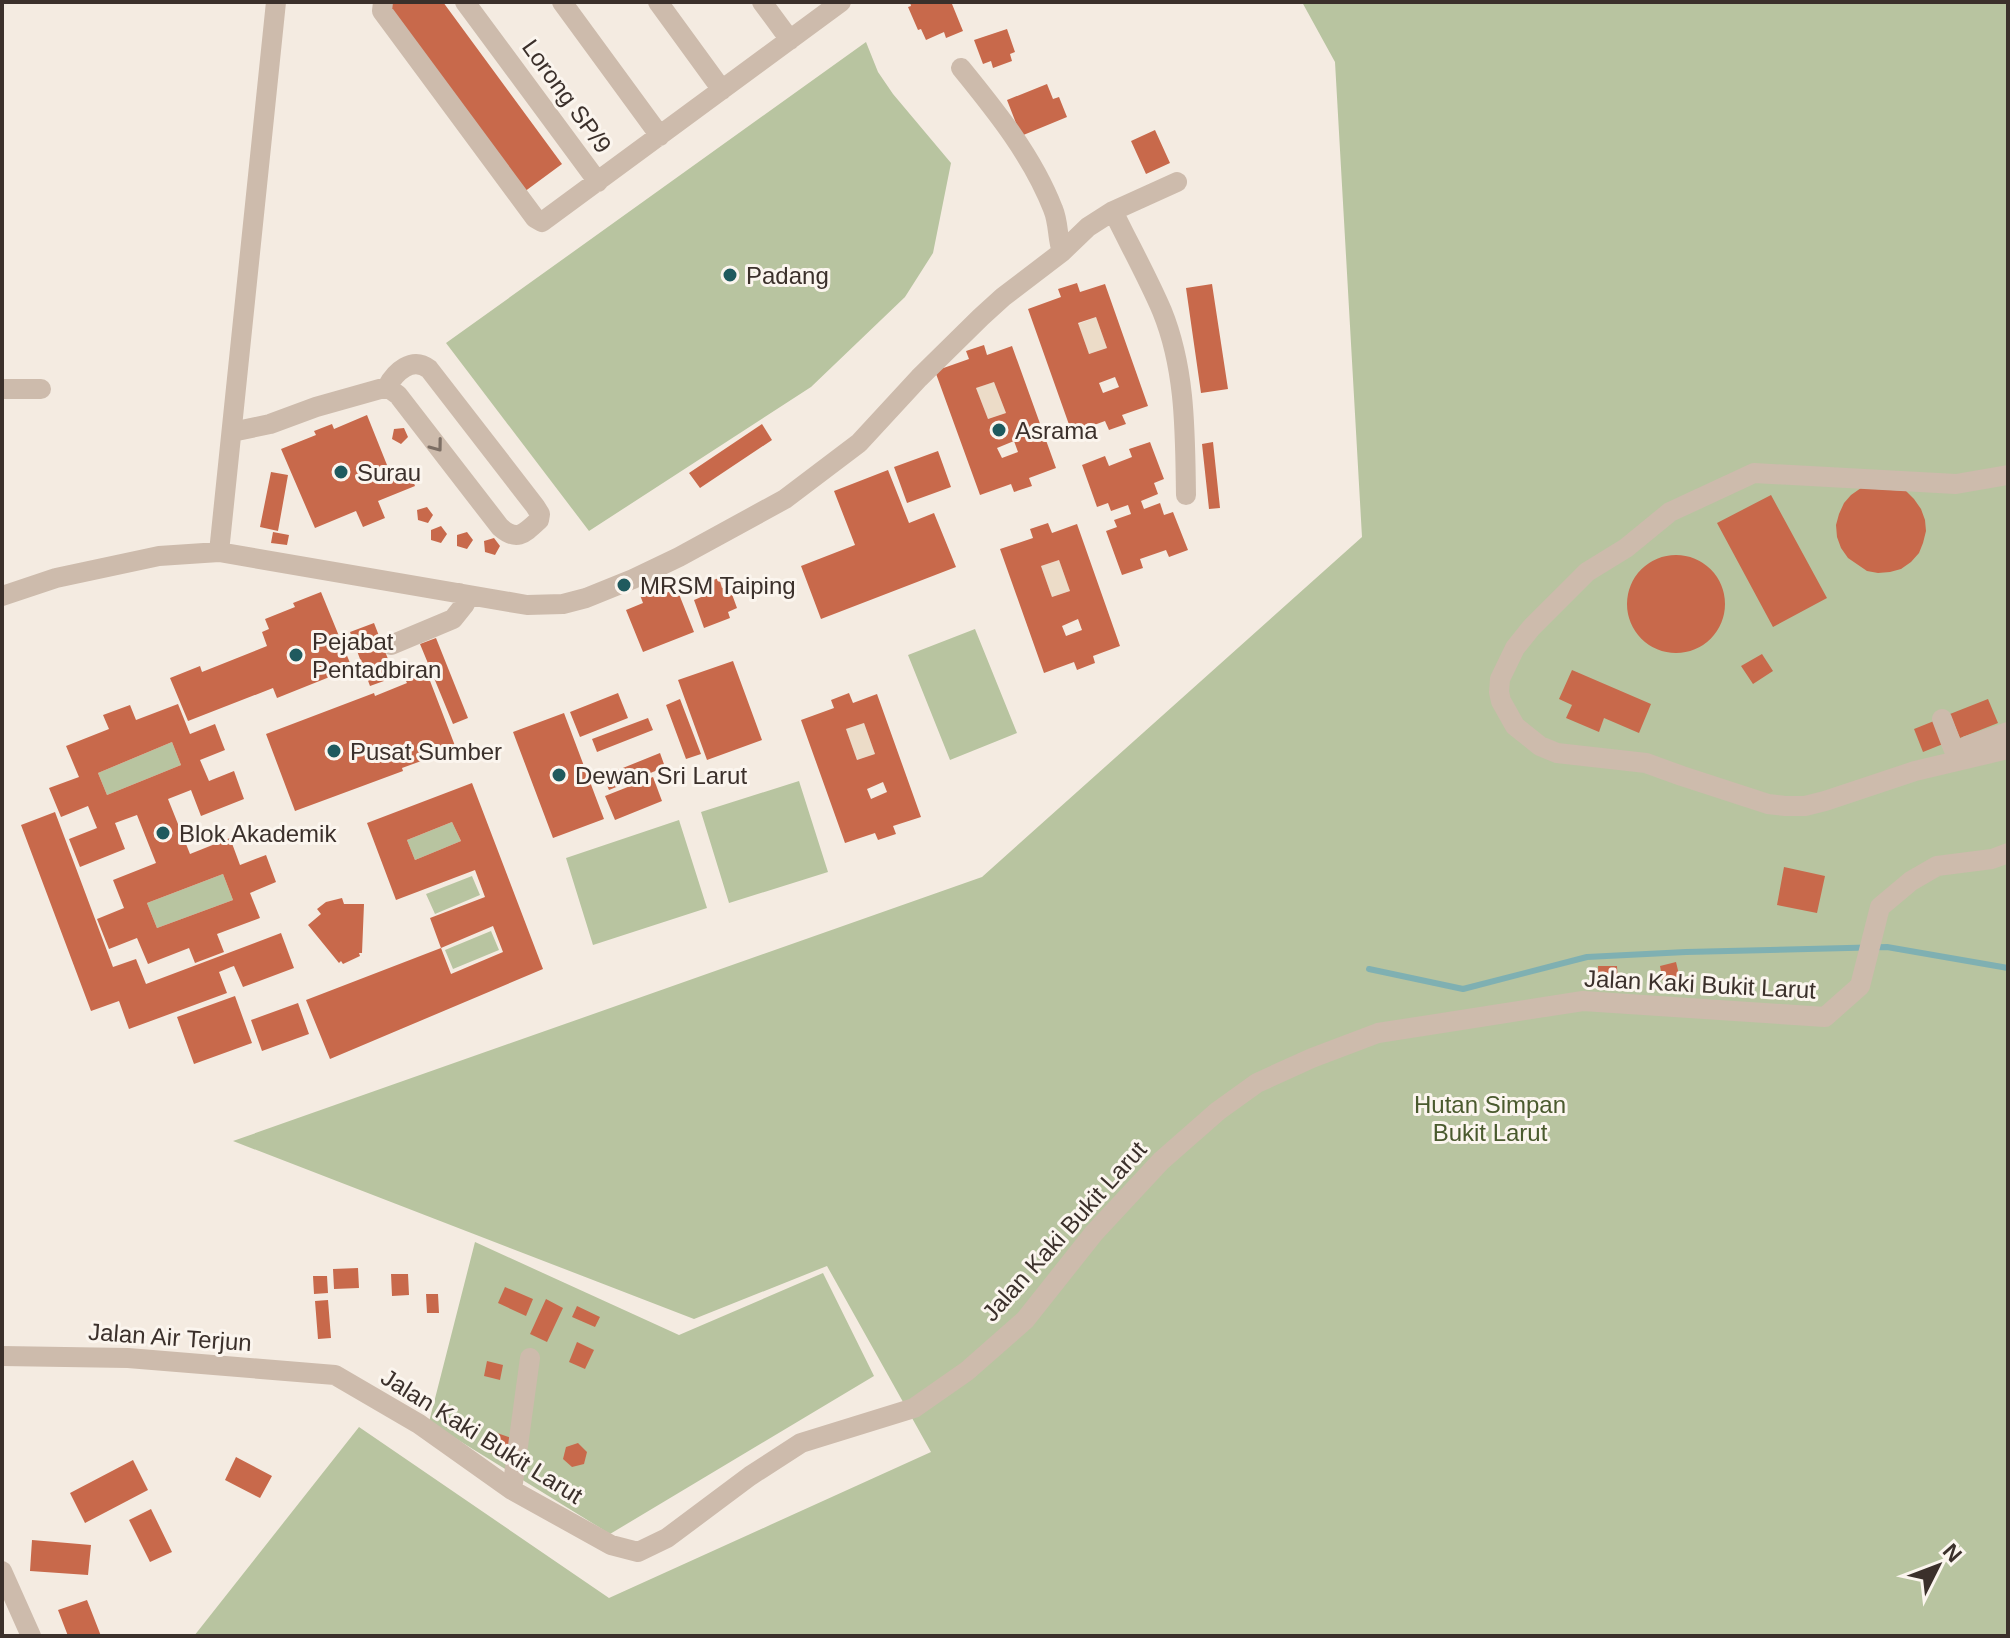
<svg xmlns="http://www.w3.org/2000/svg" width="2010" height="1638" font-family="Helvetica,sans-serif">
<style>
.green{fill:#b8c4a0}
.plaza{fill:#ecdcc8}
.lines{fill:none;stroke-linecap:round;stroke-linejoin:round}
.stream{stroke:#7fb0b2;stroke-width:6}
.building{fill:#c8694b;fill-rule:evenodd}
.minor{stroke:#cdbbac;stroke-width:20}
.oneway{stroke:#7d6f65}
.poi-dot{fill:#1f5a5e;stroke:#fbf5ee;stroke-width:3}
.labels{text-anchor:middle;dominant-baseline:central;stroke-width:6;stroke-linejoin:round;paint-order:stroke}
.street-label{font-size:24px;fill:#3b302b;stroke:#fbf5ee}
.poi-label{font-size:24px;fill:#3b302b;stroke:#fbf5ee;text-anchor:start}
.park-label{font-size:24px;fill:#4a5a2e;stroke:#fbf5ee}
</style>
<rect width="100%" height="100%" fill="#f4ebe1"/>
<path class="green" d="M 1302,2 L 2008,2 L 2008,1636 L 194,1636 L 359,1427 L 609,1598 L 931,1452 L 827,1266 L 694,1319 L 233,1141 L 982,877 L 1362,537 L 1335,62 Z
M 866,42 L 878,72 L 893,94 L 951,163 L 933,253 L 905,297 L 811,387 L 589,531 L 446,343 Z
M 975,629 L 1017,733 L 950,760 L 908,655 Z
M 172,742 L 181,765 L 107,795 L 98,773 Z
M 799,781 L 828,872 L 729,903 L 701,812 Z
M 679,820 L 707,908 L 593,945 L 566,858 Z
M 452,822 L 461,841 L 415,860 L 407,840 Z
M 223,874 L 233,900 L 157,928 L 147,903 Z
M 472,876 L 480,895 L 435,914 L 426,894 Z
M 491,931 L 499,950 L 453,969 L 445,950 Z
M 475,1242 L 679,1335 L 823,1273 L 874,1376 L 610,1534 L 429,1422 Z"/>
<path class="plaza" d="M 1096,317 L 1107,348 L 1089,354 L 1078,324 Z
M 994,382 L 1006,413 L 988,419 L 976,388 Z
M 1059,560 L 1070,591 L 1052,597 L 1041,566 Z
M 864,723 L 875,754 L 857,760 L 846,729 Z"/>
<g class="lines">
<path class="stream" d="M 1369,969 L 1463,989 L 1587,957 L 1686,952 L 1887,947 L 2008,968"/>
</g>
<path class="building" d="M 393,2 L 443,2 L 562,164 L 524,192 L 387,7 Z
M 910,2 L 957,2 L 952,4 L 963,31 L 946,38 L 944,32 L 926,40 L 921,29 L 918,30 L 908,7 L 911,6 Z
M 1007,29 L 1015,52 L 1010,54 L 1012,61 L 993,68 L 991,61 L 983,64 L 974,40 Z
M 1047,84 L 1053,99 L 1059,97 L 1067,117 L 1021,136 L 1007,100 Z
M 1155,130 L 1170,163 L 1146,174 L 1131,141 Z
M 1077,283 L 1080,292 L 1105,284 L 1148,406 L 1122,415 L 1126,424 L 1109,430 L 1105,421 L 1072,433 L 1028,309 L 1061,297 L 1058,289 ZM 1096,317 L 1107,348 L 1089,354 L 1078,323 ZM 1115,377 L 1119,387 L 1103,393 L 1099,383 Z
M 1212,284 L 1228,389 L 1201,393 L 1186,288 Z
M 984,345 L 987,355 L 1012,346 L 1056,468 L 1029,478 L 1032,486 L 1014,492 L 1011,484 L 980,495 L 935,371 L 969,359 L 966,351 ZM 994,382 L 1006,413 L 988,419 L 976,388 ZM 1014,441 L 1018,452 L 1002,458 L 997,448 Z
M 367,415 L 391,475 L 408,468 L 415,486 L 378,501 L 385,518 L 363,527 L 356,511 L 315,528 L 281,449 L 316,435 L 314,431 L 332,424 L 334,429 Z
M 762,424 L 772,440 L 700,488 L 689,473 Z
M 404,428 L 408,437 L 401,444 L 392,439 L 394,429 Z
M 1150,442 L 1164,479 L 1154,483 L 1158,494 L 1141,501 L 1144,509 L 1160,503 L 1164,515 L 1173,512 L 1188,550 L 1169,557 L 1166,550 L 1140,559 L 1143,568 L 1122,575 L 1106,531 L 1117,527 L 1114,520 L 1131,514 L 1128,505 L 1111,511 L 1108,503 L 1097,507 L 1082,465 L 1105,456 L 1109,466 L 1132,457 L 1129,449 Z
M 1213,442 L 1220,508 L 1209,509 L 1202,444 Z
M 938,451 L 951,487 L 907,503 L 894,467 Z
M 888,470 L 909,523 L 934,513 L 956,567 L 821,619 L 801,566 L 855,545 L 834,491 Z
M 271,472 L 288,475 L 278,531 L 260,527 Z
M 1861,488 L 1906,491 L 1914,499 L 1921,509 L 1925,520 L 1926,531 L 1923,543 L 1919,553 L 1911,562 L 1901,569 L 1890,572 L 1878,573 L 1867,571 L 1848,558 L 1841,548 L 1837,537 L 1836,525 L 1839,514 L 1844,503 L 1851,495 Z
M 1771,495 L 1827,598 L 1773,627 L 1717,523 Z
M 427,507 L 433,515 L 428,523 L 418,520 L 417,510 Z
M 1048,523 L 1052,533 L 1077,524 L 1120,646 L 1093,656 L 1095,663 L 1077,670 L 1074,662 L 1044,673 L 1000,549 L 1033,538 L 1030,529 ZM 1059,560 L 1070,591 L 1052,597 L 1041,566 ZM 1078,619 L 1082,630 L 1066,636 L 1062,626 Z
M 441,526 L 447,534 L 441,543 L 431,540 L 431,530 Z
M 273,532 L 289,535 L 287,545 L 271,543 Z
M 467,532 L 473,540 L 467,549 L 457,546 L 457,535 Z
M 494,538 L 500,546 L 495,555 L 485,552 L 484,541 Z
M1627 604a49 49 0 1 1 98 0a49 49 0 1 1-98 0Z
M 719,578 L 722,588 L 729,586 L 737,608 L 728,612 L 730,618 L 704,628 L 694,600 L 706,595 L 702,584 Z
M 660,587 L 663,594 L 677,589 L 694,632 L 643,652 L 626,610 L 643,603 L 640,595 Z
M 321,592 L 350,663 L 340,667 L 342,672 L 277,698 L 273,688 L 188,721 L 170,678 L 200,666 L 202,672 L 267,646 L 262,632 L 269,629 L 265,619 L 295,607 L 293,603 Z
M 374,623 L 395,677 L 370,686 L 350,632 Z
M 436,638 L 468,718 L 453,724 L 420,644 Z
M 1762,654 L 1773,671 L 1753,684 L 1741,666 Z
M 733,661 L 762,740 L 707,760 L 678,680 Z
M 1572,670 L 1651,704 L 1639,733 L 1604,718 L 1599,732 L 1566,718 L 1572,705 L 1559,699 Z
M 427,673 L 457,751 L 436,759 L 435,756 L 402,768 L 403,771 L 295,811 L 266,734 L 374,693 L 375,696 L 407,683 L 406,681 Z
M 618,693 L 628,718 L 580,737 L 570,712 Z
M 849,693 L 853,703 L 877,694 L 921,817 L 893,826 L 896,834 L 878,840 L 875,833 L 845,843 L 801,720 L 834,708 L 831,700 ZM 864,723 L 875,754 L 857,760 L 846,729 ZM 883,782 L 887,792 L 871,799 L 867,789 Z
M 680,699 L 701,754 L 686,759 L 666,705 Z
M 1988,699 L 1998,723 L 1960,738 L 1950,714 Z
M 178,704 L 190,734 L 215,724 L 223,745 L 225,750 L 200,760 L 209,781 L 234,771 L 244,799 L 201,816 L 191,790 L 168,799 L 190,854 L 230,838 L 240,865 L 266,855 L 276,882 L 250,893 L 260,918 L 217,934 L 224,952 L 195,963 L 189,948 L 148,964 L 137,938 L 109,949 L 97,919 L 124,908 L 113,880 L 156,863 L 137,815 L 115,823 L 125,849 L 80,867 L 69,839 L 97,828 L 88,806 L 61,817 L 49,788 L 79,777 L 66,746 L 109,729 L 103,715 L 130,705 L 136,720 ZM 172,742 L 181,765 L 107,795 L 98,773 ZM 223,874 L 233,900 L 157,928 L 147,903 Z
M 564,713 L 604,819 L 553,838 L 513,732 Z
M 648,718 L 653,730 L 597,752 L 592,739 Z
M 1934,721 L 1943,744 L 1923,752 L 1914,729 Z
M 660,753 L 665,767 L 609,790 L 603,776 Z
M 653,777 L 662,801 L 615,820 L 605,796 Z
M 472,783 L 543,969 L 330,1059 L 306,1000 L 441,948 L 451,974 L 503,952 L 493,926 L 441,948 L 430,918 L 485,897 L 475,870 L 396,900 L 367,823 ZM 452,822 L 461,841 L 415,860 L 407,840 Z
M 55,812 L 113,967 L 136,959 L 146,984 L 281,933 L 294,968 L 243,987 L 234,966 L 231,967 L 219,972 L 227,993 L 129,1029 L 119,1001 L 91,1011 L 21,825 Z
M 1784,867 L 1825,876 L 1817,913 L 1777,905 Z
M 342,898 L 344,904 L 364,904 L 362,953 L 359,953 L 360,956 L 343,964 L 341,961 L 339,963 L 308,925 L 321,914 L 317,909 L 326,902 Z
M 1676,962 L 1682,987 L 1665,991 L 1660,966 Z
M 1598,966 L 1617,966 L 1618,987 L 1599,988 Z
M 235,996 L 252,1043 L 194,1064 L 177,1017 Z
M 298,1003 L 309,1034 L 262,1051 L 251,1020 Z
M 358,1268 L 359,1288 L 334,1289 L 333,1269 Z
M 391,1274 L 408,1274 L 409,1295 L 392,1296 Z
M 313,1276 L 327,1276 L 328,1293 L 314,1294 Z
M 505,1287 L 533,1299 L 526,1316 L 498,1303 Z
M 426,1294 L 438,1294 L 439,1313 L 427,1313 Z
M 546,1299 L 563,1308 L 547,1342 L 530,1334 Z
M 328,1300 L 331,1338 L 318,1339 L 315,1301 Z
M 577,1306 L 600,1317 L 595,1327 L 572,1317 Z
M 577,1342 L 594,1350 L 585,1369 L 569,1362 Z
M 487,1361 L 503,1365 L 500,1380 L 484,1376 Z
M 497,1433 L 514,1439 L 509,1458 L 491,1453 Z
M 578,1443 L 587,1452 L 584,1464 L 572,1467 L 563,1459 L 566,1447 Z
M 236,1457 L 272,1476 L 260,1498 L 225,1480 Z
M 133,1460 L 148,1490 L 85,1523 L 70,1493 Z
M 151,1509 L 172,1552 L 150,1562 L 129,1520 Z
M 32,1540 L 91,1545 L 88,1575 L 30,1571 Z
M 87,1600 L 101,1636 L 68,1636 L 58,1610 Z"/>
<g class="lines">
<path class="minor" d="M 383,2 L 382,11 L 535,218 L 542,222 L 841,2
M 465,2 L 598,182
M 562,2 L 660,136
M 658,2 L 722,90
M 762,2 L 790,40
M 961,68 C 996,111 1033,157 1053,209 C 1059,223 1057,238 1062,252
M 1113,211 C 1129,244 1148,278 1162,311 C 1186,370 1185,434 1186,495
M 2,389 L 41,389
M 232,432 L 270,424 L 316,407 L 387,387 L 398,395 L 500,527 C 517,542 524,534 539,520 L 540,514 L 535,506 L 429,369 C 412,356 395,372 387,387
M 2008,475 L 1956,484 L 1754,473 L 1670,512 L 1626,548 L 1587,572 L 1531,628 L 1515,648 L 1500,679 L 1499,692 L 1501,701 L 1515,726 L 1540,746 L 1557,753 L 1646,763 L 1682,776 L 1768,804 L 1785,806 L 1805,806 L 1825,801 L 1915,771 L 2008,749
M 219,552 L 276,2
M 2,596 L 56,578 L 159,556 L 219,552 L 527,605 L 563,604 L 586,598 L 633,579 L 679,557 L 785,499 L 859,443 L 919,378 L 981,317 L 1003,297 L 1062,252 L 1088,227 L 1113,211 L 1177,182
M 391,645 L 453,619 L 465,604 L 464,597 L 459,593
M 1942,719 L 1958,761
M 1967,746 L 2008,732
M 2,1356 L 128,1358 L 335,1375 L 419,1424 L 512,1490 L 611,1545 L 638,1552 L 667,1538 L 750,1476 L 801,1443 L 914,1408 L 967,1371 L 1025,1320 L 1094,1233 L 1161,1161 L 1218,1111 L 1257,1083 L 1312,1058 L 1378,1033 L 1583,1001 L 1825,1017 L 1860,986 L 1880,907 L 1911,881 L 1937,866 L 1992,859 L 2008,853
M 512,1490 L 530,1358
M 2,1571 L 31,1636"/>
</g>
<defs><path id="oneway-chevron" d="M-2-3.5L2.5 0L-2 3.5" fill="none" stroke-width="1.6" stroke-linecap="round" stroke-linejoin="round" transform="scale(2)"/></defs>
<use class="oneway" href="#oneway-chevron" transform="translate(437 446) rotate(53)"/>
<g class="poi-dot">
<circle cx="730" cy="275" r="8"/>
<circle cx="999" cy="430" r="8"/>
<circle cx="341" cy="472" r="8"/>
<circle cx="624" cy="585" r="8"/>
<circle cx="296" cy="655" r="8"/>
<circle cx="334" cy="751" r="8"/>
<circle cx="559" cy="775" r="8"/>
<circle cx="163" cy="833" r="8"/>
</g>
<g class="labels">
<g class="street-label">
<text transform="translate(567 96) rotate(54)">Lorong SP/9</text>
<text transform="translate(1700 984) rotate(3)">Jalan Kaki Bukit Larut</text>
<text transform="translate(1064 1231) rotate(-48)">Jalan Kaki Bukit Larut</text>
<text transform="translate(170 1337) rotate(4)">Jalan Air Terjun</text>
<text transform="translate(482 1436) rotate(32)">Jalan Kaki Bukit Larut</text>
</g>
<g class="poi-label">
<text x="746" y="275">Padang</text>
<text x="1015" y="430">Asrama</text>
<text x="357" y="472">Surau</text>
<text x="640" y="585">MRSM Taiping</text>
<text x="312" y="641">Pejabat<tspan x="312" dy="28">Pentadbiran</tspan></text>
<text x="350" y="751">Pusat Sumber</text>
<text x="575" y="775">Dewan Sri Larut</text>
<text x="179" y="833">Blok Akademik</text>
</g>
<g class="park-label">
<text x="1490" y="1104">Hutan Simpan<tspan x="1490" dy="28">Bukit Larut</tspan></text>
</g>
</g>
<rect width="2010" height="1638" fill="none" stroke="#3b302b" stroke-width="8"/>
<g transform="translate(1938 1566) rotate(48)" stroke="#fbf5ee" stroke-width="6" paint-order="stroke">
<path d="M0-6L14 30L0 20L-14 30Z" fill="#3b302b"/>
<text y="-12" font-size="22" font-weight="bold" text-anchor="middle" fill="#3b302b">N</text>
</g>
</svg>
